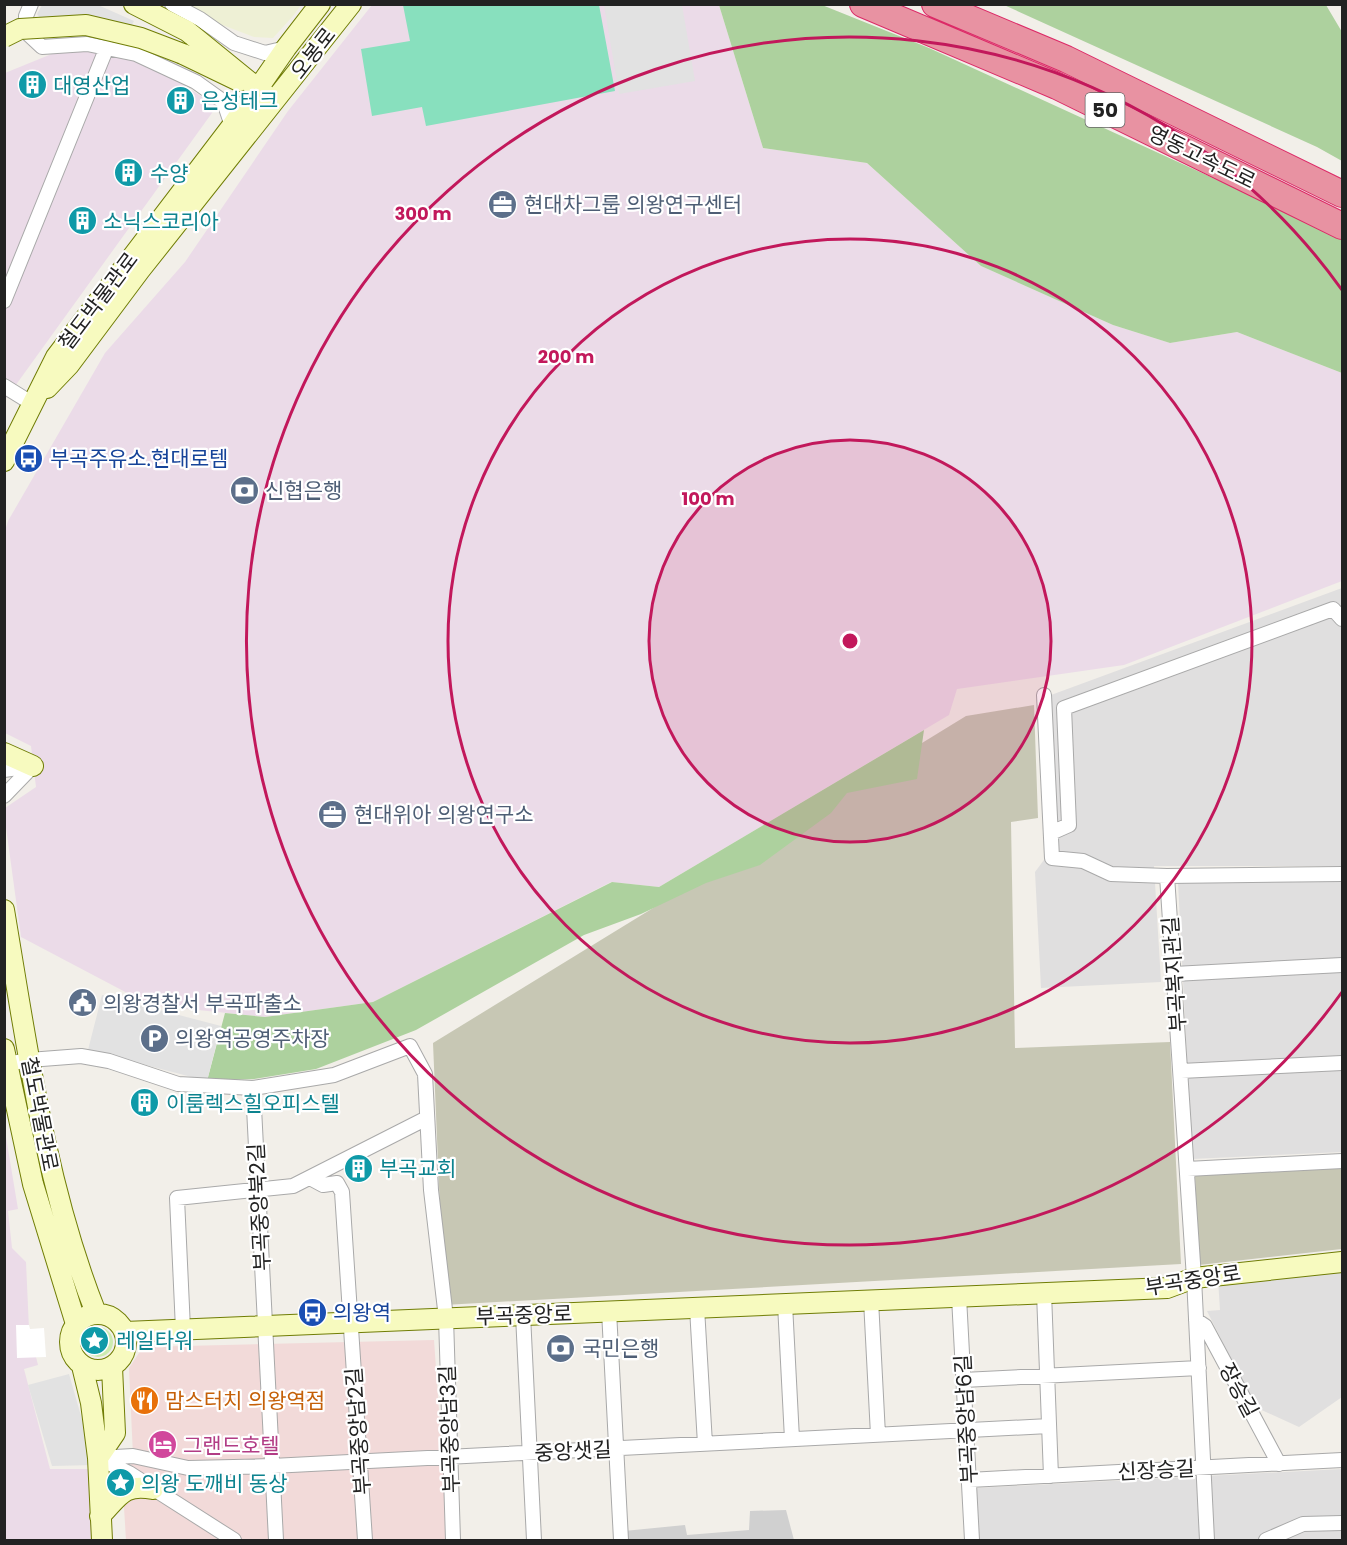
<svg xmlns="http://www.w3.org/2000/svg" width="1347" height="1545" font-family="Poppins,'Noto Sans KR',sans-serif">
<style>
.residential{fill:#e0dfdf}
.commercial{fill:#f2dad9}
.industrial{fill:#ebdbe8}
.religious{fill:#d0d0d0}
.construction{fill:#c7c7b4}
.farmland{fill:#eef0d5}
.grass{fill:#cdebb0}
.forest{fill:#add19e}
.pitch{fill:#88e0be}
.parking{fill:#e2e2e2}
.pier{fill:#fff}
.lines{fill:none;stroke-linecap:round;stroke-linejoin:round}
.street-casing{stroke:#a9a9a9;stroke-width:16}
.secondary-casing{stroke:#707d05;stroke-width:22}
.highway-casing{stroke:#dc2a67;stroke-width:28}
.street{stroke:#fff;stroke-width:14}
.secondary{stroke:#f7fabf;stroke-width:20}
.highway{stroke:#e892a2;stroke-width:26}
.secondary-bridge-casing{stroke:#707d05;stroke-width:22;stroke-linecap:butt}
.secondary-bridge{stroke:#f7fabf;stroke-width:20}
.ring{fill:none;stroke:#c2185b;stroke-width:3}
.labels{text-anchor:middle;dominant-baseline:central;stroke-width:4.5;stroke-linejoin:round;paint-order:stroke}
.shield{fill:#fff;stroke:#646464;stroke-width:1.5}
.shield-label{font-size:20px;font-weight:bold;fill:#222}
.street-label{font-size:21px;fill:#222;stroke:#fff}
.culture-label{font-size:21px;fill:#0d838f;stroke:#fff;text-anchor:start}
.service-label{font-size:21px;fill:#4e5e75;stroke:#fff;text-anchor:start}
.transit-label{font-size:21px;fill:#164399;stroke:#fff;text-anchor:start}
.food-label{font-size:21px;fill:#c56008;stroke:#fff;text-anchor:start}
.hotel-label{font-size:21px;fill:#b23c85;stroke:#fff;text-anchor:start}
.centre{fill:#c2185b;stroke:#fff;stroke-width:3}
.ring-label{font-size:18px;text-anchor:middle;font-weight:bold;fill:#c2185b;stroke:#fff;stroke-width:4.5;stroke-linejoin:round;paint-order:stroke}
</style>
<rect width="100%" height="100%" fill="#f2efe9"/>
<path class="residential" d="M 1342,588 L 1342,866 L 1154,866 L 1161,982 L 1041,988 L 1035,872 L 1058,841 L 1051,695 Z
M 1178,882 L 1342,882 L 1342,1152 L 1192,1159 Z
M 1342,1271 L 1342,1397 L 1299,1427 L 1255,1407 L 1207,1311 L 1220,1310 L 1218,1279 Z
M 1342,1469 L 1342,1540 L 977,1540 L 975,1488 Z"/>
<path class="commercial" d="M 434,1340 L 448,1540 L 126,1540 L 123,1491 L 133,1456 L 129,1368 L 143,1347 Z"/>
<path class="industrial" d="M 372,5 L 719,5 L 763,148 L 867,163 L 981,266 L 1113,325 L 1170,343 L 1237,332 L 1342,373 L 1342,581 L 1124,665 L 957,689 L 949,715 L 659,887 L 611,882 L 373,1002 L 265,1017 L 150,1005 L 21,937 L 5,820 L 5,808 L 36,787 L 31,746 L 5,733 L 4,534 L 8,521 L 105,353 L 185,262 L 288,111 Z
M 59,51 L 110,53 L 161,71 L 217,106 L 5,400 L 5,73 Z
M 4,1125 L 18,1209 L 8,1211 L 12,1248 L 26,1262 L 29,1329 L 38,1365 L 24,1369 L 50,1469 L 93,1469 L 97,1540 L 5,1540 Z"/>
<path class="religious" d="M 786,1510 L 794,1540 L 625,1540 L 624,1531 L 685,1525 L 687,1535 L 749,1530 L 750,1511 Z"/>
<path class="construction" d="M 1034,705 L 1038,818 L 1011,822 L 1015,1048 L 1170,1042 L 1181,1264 L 444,1305 L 433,1043 L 966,716 Z
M 1342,1167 L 1342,1249 L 1199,1265 L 1195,1176 Z"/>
<path class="farmland" d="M 186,5 L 301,5 L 293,16 L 273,38 L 254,37 L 212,21 Z"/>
<path class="grass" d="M83 1342a15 15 0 1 1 30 0a15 15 0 1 1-30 0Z"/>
<path class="forest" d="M 719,5 L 822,5 L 929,48 L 1305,220 L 1342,240 L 1342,373 L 1237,332 L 1170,343 L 1113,325 L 981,266 L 867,163 L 763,148 Z
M 1004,5 L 1326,5 L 1342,32 L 1342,161 L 1317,147 Z
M 924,730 L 917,779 L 847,793 L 831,813 L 760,865 L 706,883 L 641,914 L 584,935 L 416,1030 L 316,1069 L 254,1079 L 207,1081 L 225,1013 L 265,1017 L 373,1002 L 612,882 L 659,887 Z"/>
<path class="pitch" d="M 403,5 L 599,5 L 615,91 L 426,126 L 422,107 L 372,116 L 361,49 L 410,41 Z"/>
<path class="parking" d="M 42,5 L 98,5 L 134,21 L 123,42 L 86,34 L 52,35 L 37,14 Z
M 604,5 L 682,5 L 695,81 L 619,94 Z
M 102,995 L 221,1026 L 207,1081 L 88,1050 Z
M 69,1374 L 95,1465 L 52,1466 L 28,1385 Z"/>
<path class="pier" d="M 16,1325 L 29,1325 L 30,1329 L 44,1328 L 46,1357 L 17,1358 Z"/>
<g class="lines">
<defs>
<path id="street" d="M 31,4 L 26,16 L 27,33 L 42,47 L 87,44 L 136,54 L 196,82 L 224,102 L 232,126
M 172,4 L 200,19 L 234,43 L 265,53 L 286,48
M 4,301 L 107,47
M 4,386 L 33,404
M 1044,695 L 1052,858 L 1083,861 L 1111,874 L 1167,876 L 1342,874
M 4,770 L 32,766
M 4,796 L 33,766
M 1051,833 L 1069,825 L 1064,708 L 1333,609 L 1342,619
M 1167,876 L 1194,1278 L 1207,1540
M 1174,974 L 1342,965
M 7,1064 L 29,1060 L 81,1056 L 109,1061 L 178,1084 L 253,1088 L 334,1075 L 410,1046 L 425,1074 L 431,1190 L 446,1318 L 453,1540
M 1181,1071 L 1342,1063
M 253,1088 L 276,1540
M 1187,1169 L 1342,1161
M 310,1178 L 323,1185 L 337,1183 L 342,1192 L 365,1540
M 1044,1293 L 1051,1476
M 959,1297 L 972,1540
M 871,1300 L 878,1435
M 785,1304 L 792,1439
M 697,1308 L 705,1444
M 609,1311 L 621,1540
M 523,1315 L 534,1540
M 1196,1320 L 1205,1326 L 1279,1464
M 183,1329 L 177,1198 L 293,1186 L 427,1118
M 963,1380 L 1199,1368
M 98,1458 L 133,1456 L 188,1468 L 272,1466 L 1049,1426
M 100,1459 L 129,1473 L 234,1540
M 969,1480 L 1342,1460
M 1266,1540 L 1303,1524 L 1342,1523"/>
<path id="secondary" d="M 134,4 L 187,31 L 267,96
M 183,54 L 239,81
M 47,388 L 69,365 L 140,270 L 351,4
M 4,461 L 56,357 L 232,126 L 286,48 L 320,4
M 4,753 L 33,766
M 4,910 C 27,1046 45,1185 96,1313
M 4,1049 L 33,1184 L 76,1324
M70 1342a28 28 0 1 1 56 0a28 28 0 1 1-56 0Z
M 125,1332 L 1167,1288 L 1194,1278 L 1342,1262
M 82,1366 L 91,1403 L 98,1458 L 102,1540
M 98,1458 L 115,1433 L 112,1367
M 100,1516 C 119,1497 123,1483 153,1489"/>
<path id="highway" d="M 863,4 L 1057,86 L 1342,226
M 935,4 L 1066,59 L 1342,194"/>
</defs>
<use href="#street" class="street-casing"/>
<use href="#secondary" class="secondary-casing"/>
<use href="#highway" class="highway-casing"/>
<use href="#street" class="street"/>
<use href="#secondary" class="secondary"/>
<use href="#highway" class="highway"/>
<defs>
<path id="secondary-bridge" d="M 4,37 L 20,29 L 86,25 L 141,38 L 183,54"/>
</defs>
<use href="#secondary-bridge" class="secondary-bridge-casing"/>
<use href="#secondary-bridge" class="secondary-bridge"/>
</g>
<circle cx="850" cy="641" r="201" fill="#c2185b" fill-opacity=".12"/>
<g class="ring">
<circle cx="850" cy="641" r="201"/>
<circle cx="850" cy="641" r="402"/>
<path d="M1342 992A604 604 0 1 1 1342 290"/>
</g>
<defs>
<symbol id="building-disc" viewBox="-11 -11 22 22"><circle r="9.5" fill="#0f9aa8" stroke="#fff"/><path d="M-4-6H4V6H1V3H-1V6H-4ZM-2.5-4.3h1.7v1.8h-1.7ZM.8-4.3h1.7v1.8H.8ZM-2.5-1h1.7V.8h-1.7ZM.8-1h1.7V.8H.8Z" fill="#fff"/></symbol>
<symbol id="office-disc" viewBox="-11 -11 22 22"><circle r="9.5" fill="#5c6f8a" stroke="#fff"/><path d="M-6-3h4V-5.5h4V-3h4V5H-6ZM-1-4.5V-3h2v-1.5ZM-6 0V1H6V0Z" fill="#fff"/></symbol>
<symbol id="bus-disc" viewBox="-11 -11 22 22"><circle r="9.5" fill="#1a4fb4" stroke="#fff"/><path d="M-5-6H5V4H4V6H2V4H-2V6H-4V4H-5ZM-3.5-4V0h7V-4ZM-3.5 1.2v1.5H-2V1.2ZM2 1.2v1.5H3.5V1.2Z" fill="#fff"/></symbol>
<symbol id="bank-disc" viewBox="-11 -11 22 22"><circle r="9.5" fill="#5c6f8a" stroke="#fff"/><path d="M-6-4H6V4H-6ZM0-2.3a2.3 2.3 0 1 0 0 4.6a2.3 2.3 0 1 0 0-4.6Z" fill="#fff"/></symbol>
<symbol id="civic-disc" viewBox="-11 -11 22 22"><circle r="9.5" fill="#5c6f8a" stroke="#fff"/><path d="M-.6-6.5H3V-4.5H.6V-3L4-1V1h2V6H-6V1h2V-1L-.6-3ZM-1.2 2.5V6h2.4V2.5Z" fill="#fff"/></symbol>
<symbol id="parking-disc" viewBox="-11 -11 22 22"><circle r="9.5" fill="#5c6f8a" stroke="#fff"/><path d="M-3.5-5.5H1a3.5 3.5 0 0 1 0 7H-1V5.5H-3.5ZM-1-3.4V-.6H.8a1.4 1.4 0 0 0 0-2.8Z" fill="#fff"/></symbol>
<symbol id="sight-disc" viewBox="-11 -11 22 22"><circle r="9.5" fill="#0f9aa8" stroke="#fff"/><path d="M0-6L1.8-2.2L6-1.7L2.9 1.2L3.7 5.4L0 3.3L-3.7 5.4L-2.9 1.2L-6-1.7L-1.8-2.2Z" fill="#fff"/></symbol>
<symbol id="restaurant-disc" viewBox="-11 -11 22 22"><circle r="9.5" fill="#e8710a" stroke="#fff"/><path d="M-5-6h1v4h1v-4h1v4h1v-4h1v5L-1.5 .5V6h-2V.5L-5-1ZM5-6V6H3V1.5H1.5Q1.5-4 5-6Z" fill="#fff"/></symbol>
<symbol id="hotel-disc" viewBox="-11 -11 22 22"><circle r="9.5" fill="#d1479c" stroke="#fff"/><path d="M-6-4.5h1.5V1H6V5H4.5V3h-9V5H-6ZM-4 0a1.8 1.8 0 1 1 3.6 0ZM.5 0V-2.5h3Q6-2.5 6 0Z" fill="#fff"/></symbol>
</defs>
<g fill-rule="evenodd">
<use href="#building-disc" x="16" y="68" width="33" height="33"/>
<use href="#building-disc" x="164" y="84" width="33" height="33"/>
<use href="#building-disc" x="112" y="156" width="33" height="33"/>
<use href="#office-disc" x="486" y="188" width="33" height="33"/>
<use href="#building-disc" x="66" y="204" width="33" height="33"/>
<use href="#bus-disc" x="12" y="442" width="33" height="33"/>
<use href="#bank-disc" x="228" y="474" width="33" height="33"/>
<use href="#office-disc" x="316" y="798" width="33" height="33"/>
<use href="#civic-disc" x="66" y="986" width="33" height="33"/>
<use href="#parking-disc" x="138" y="1022" width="33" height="33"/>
<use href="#building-disc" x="128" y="1086" width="33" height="33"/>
<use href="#building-disc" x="342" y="1152" width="33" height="33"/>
<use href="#bus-disc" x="296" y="1296" width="33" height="33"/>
<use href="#sight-disc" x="78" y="1324" width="33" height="33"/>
<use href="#bank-disc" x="544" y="1332" width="33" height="33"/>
<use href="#restaurant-disc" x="128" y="1384" width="33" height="33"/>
<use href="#hotel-disc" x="146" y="1428" width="33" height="33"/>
<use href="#sight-disc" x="104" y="1466" width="33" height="33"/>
</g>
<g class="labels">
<rect class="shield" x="1085.5" y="93" width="39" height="34" rx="4.5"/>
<g class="shield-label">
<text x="1105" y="110">50</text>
</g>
<g class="street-label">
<text transform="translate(313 53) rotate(-52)">오봉로</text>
<text transform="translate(1202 157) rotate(26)">영동고속도로</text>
<text transform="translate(98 301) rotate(-53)">철도박물관로</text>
<text transform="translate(1174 974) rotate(-94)">부곡복지관길</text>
<text transform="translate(40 1114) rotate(79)">철도박물관로</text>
<text transform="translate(259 1207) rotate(-93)">부곡중앙북2길</text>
<text transform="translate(1193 1280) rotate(-9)">부곡중앙로</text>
<text transform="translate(524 1315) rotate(-2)">부곡중앙로</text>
<text transform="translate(1239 1390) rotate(62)">장승길</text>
<text transform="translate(966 1419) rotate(-93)">부곡중앙남6길</text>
<text transform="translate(449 1429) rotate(-92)">부곡중앙남3길</text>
<text transform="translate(358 1431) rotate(-94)">부곡중앙남2길</text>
<text transform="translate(573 1451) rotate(-3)">중앙샛길</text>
<text transform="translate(1156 1470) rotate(-3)">신장승길</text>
</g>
<g class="culture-label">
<text x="53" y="85">대영산업</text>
<text x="201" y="100">은성테크</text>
<text x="150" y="173">수양</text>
<text x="103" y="221">소닉스코리아</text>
<text x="166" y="1103">이룸렉스힐오피스텔</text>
<text x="379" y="1168">부곡교회</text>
<text x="116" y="1340">레일타워</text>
<text x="141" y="1483">의왕 도깨비 동상</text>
</g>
<g class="service-label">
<text x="524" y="204">현대차그룹 의왕연구센터</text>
<text x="265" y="490">신협은행</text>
<text x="354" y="814">현대위아 의왕연구소</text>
<text x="103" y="1003">의왕경찰서 부곡파출소</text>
<text x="175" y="1038">의왕역공영주차장</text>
<text x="582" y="1348">국민은행</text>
</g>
<g class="transit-label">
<text x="50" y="458">부곡주유소.현대로템</text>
<text x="333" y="1312">의왕역</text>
</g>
<g class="food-label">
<text x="165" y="1400">맘스터치 의왕역점</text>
</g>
<g class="hotel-label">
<text x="183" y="1445">그랜드호텔</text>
</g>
</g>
<circle cx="850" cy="641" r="9" class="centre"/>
<g class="ring-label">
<text x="423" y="220">300 m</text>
<text x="566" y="363">200 m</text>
<text x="708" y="505">100 m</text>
</g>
<rect width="1347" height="1545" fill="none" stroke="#222222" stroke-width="12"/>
</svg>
